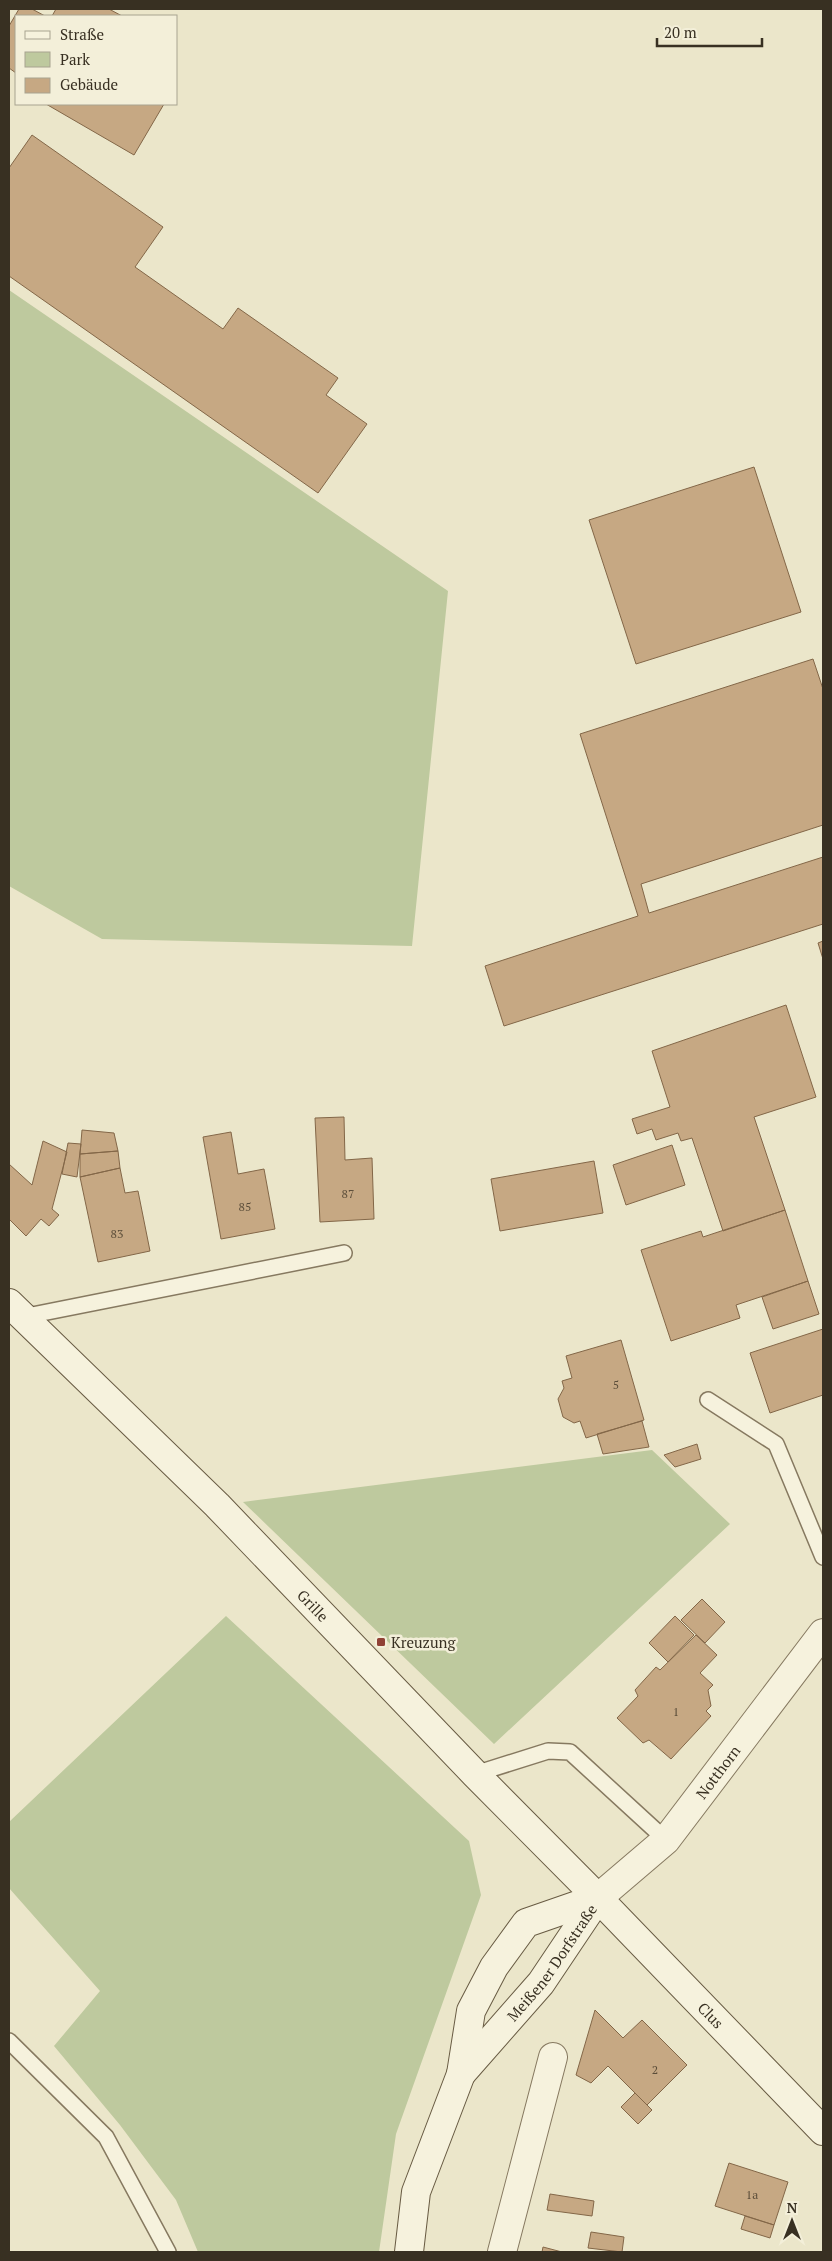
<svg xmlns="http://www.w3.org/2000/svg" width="832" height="2261" font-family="'PT Serif',serif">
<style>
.green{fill:#bec99e}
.building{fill:#c6a883;stroke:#836748}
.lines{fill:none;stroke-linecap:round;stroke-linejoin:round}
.lane-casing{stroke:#867960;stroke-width:18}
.street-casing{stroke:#867960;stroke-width:30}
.secondary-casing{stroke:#685b43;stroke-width:30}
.lane{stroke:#f6f2dd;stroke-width:15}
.street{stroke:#f6f2dd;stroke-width:28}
.secondary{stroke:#f6f2dd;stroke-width:28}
.poi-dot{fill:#904135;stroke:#f3efd9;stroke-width:2}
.labels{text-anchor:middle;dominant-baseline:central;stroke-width:5;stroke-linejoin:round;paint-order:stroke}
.number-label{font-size:12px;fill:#5c4e3a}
.street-label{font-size:15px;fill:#383022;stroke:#f3efd9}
.poi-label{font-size:15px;fill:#383022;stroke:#f3efd9;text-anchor:start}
</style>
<rect width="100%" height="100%" fill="#ebe6ca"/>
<path class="green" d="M 9,290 L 448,591 L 412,946 L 102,939 L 9,886 Z
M 652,1450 L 730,1524 L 494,1744 L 243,1502 Z
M 226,1616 L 469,1841 L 481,1895 L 396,2134 L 379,2252 L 198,2252 L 176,2200 L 120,2125 L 54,2046 L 100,1991 L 9,1888 L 9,1822 Z"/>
<path class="building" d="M 19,9 L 32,9 L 45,16 L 16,16 L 16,73 L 9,68 L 9,26 Z
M 56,9 L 109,9 L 122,16 L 52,16 Z
M 46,104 L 164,104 L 134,155 Z
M 32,135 L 163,227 L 135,267 L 223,329 L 238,308 L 338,378 L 326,395 L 367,424 L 318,493 L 9,276 L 9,168 Z
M 754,467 L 801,612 L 636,664 L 589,520 Z
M 813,659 L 823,689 L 823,825 L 641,884 L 649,913 L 823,857 L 823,924 L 504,1026 L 485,966 L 638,916 L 580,734 Z
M 823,941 L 823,959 L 818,943 Z
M 786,1005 L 816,1097 L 754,1117 L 785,1210 L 723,1231 L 692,1138 L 681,1141 L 678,1133 L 656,1140 L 652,1129 L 637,1134 L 632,1119 L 670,1107 L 652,1051 Z
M 344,1117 L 345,1160 L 372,1158 L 374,1219 L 320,1222 L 315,1118 Z
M 82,1130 L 114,1133 L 118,1151 L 80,1154 Z
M 231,1132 L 238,1174 L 264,1169 L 275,1229 L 221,1239 L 203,1137 Z
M 43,1141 L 67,1152 L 52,1209 L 59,1215 L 49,1226 L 41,1219 L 26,1236 L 9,1219 L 9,1164 L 32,1185 Z
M 68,1143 L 81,1144 L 77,1177 L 62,1174 Z
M 672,1145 L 685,1185 L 626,1205 L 613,1165 Z
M 118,1151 L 120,1168 L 80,1177 L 80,1154 Z
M 594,1161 L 603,1213 L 500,1231 L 491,1179 Z
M 120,1168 L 125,1193 L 138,1191 L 150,1251 L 98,1262 L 80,1177 Z
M 785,1210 L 808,1281 L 736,1305 L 740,1318 L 671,1341 L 641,1250 L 701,1231 L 703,1237 Z
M 808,1281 L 819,1314 L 773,1329 L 762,1297 Z
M 823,1329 L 823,1395 L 770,1413 L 750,1353 Z
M 621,1340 L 644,1420 L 586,1438 L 580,1421 L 574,1423 L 563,1417 L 558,1399 L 564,1388 L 562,1381 L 572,1378 L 566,1356 Z
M 642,1421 L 649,1447 L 603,1454 L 597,1434 Z
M 697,1444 L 701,1459 L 675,1467 L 664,1455 Z
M 702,1599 L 725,1622 L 705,1643 L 681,1620 Z
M 675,1616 L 694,1635 L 668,1662 L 649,1643 Z
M 696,1635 L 717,1655 L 700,1673 L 713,1685 L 708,1690 L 711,1706 L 706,1711 L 711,1716 L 671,1759 L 649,1740 L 643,1743 L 617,1718 L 638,1696 L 635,1690 L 656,1667 L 660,1670 Z
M 595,2010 L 623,2038 L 642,2020 L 687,2065 L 647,2105 L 608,2066 L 591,2083 L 576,2075 Z
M 635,2093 L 652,2110 L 638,2124 L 621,2107 Z
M 729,2163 L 788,2182 L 774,2225 L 715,2206 Z
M 550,2194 L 594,2201 L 592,2216 L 547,2210 Z
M 745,2216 L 774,2225 L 770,2238 L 741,2229 Z
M 591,2232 L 624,2237 L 622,2252 L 588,2248 Z
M 543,2247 L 562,2252 L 542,2252 Z"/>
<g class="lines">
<defs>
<path id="lane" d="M 22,1317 L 344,1253
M 708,1400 L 776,1444 L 823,1557
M 475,1774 L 548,1751 L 570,1752 L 666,1840
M 9,2041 L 106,2137 L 168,2252"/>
<g id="street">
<path id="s1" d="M 598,1898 L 666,1840 L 823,1633"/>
<path d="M 502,2252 L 553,2057"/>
</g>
<g id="secondary">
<path id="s2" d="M 9,1303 L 217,1505 L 475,1774 L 598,1898 L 823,2131"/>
<path id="s3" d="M 461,2074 L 541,1983 L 598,1898"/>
<path d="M 409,2252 L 416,2192 L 461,2074 L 471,2011 L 494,1967 L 526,1923 L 598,1898"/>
</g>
</defs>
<use href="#lane" class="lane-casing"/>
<use href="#street" class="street-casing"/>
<use href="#secondary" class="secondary-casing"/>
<use href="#lane" class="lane"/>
<use href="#street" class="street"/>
<use href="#secondary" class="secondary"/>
</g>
<rect class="poi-dot" x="376" y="1637" width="10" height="10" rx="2.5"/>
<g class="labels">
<g class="number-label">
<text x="348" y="1193">87</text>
<text x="245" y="1206">85</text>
<text x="117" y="1233">83</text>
<text x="616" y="1384">5</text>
<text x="676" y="1711">1</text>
<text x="655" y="2069">2</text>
<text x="752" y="2194">1a</text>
</g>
<g class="street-label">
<text stroke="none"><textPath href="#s2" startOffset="429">Grille</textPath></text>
<text stroke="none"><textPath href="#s1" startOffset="175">Notthorn</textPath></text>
<text stroke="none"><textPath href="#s3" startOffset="144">Meißener Dorfstraße</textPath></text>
<text stroke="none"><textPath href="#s2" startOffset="1000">Clus</textPath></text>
</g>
<g class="poi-label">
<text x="391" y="1642">Kreuzung</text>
</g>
</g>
<rect width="832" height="2261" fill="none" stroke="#383022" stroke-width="20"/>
<rect x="15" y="15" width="162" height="90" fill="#f3efd9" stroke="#a8a390"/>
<rect x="25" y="31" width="25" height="8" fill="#f6f2dd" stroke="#a8a390"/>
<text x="60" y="40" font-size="15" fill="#383022">Straße</text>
<rect x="25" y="52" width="25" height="15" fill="#bec99e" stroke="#a8a390"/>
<text x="60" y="65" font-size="15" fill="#383022">Park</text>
<rect x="25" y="78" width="25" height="15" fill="#c6a883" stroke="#a8a390"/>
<text x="60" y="90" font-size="15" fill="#383022">Gebäude</text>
<g transform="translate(792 2221)" stroke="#f3efd9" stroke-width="4" paint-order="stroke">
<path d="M0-4L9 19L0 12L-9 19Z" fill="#383022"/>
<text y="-8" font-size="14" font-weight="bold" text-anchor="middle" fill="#383022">N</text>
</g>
<path d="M657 38v8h105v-8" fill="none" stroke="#383022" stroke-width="2.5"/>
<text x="664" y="38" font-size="15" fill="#383022" stroke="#f3efd9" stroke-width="4" paint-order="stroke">20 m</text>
</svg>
